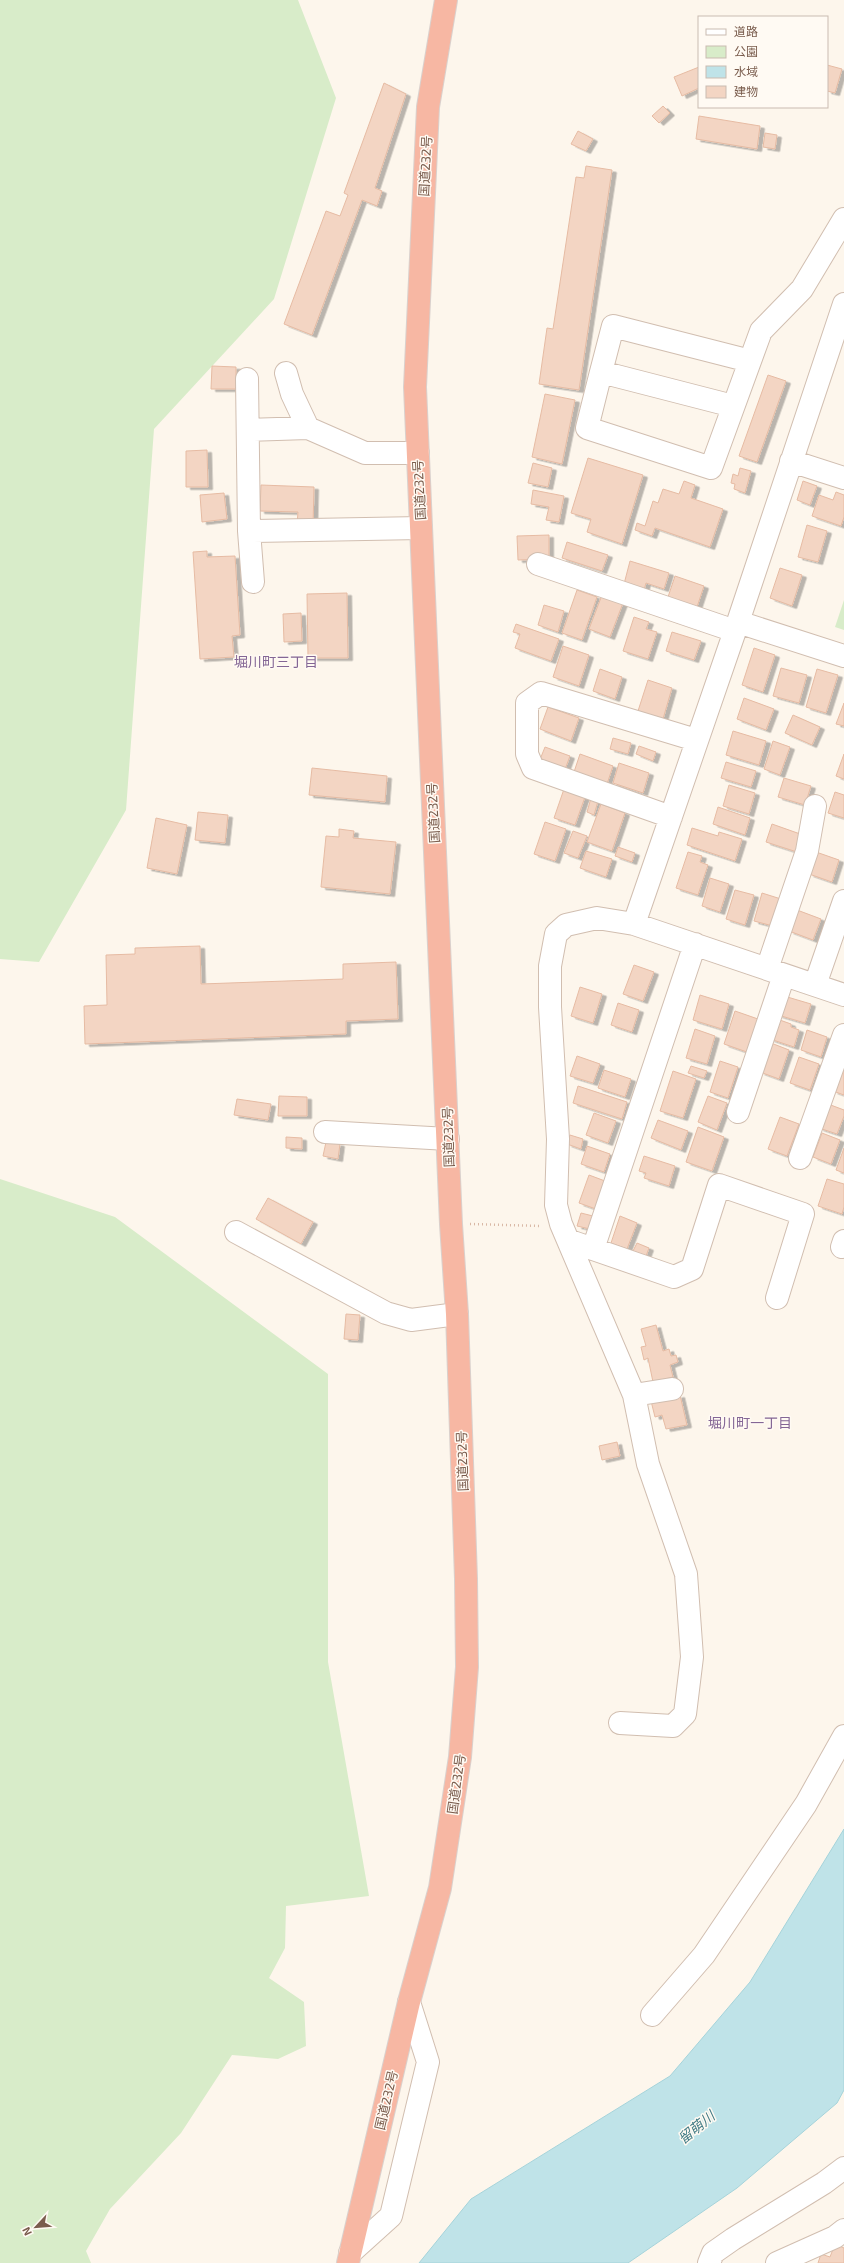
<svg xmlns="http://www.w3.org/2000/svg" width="844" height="2263" font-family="'Exo 2','Noto Sans JP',sans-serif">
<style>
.green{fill:#d8ecc9}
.water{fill:#bfe3e8;stroke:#a5d3da}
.building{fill:#f3d5c3;stroke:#e6bba3;filter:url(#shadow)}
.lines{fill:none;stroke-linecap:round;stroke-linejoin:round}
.minor-casing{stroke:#d1beb0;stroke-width:24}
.highway-casing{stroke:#dad1cd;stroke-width:24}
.path{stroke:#d9b8a5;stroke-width:2.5;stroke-dasharray:1 3;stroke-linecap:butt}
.minor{stroke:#fff;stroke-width:22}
.highway{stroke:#f7b7a3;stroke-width:22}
.labels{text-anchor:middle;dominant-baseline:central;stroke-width:3;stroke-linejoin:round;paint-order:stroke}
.street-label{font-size:13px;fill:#7a5c4d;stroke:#fffaf3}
.neighbourhood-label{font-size:14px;fill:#846695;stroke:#fffaf3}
.water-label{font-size:14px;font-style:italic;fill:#437c86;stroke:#fffaf3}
</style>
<defs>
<filter id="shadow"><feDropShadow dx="4.5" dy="2.5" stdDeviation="0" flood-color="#0004"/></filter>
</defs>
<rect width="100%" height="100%" fill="#fdf6ec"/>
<path class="green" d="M 0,0 L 298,0 L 336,98 L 274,299 L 154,429 L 126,810 L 39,962 L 0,959 Z
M 844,600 L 844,630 L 835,627 Z
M 0,1179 L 115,1217 L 328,1374 L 328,1662 L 369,1896 L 286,1906 L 285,1948 L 269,1978 L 304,2002 L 306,2046 L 278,2059 L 232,2055 L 181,2133 L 110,2209 L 86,2251 L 91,2263 L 0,2263 Z"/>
<path class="water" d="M 844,1829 L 844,2090 L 837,2103 L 737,2188 L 628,2263 L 419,2263 L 471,2199 L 670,2076 L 750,1982 Z"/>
<path class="building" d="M 827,65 L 842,69 L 835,93 L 827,91 Z
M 699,67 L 699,88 L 682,96 L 674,77 Z
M 384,83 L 406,94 L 375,188 L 382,191 L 377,206 L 362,200 L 312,335 L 284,324 L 326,211 L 340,216 L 348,195 L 344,193 Z
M 663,106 L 670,113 L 659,123 L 652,116 Z
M 699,116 L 760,126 L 757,149 L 696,139 Z
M 578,131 L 593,139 L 586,151 L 571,144 Z
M 765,133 L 777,135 L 775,149 L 763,147 Z
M 586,166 L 612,170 L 579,390 L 539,384 L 547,328 L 553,329 L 576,177 L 584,178 Z
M 212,366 L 236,367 L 236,389 L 211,389 Z
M 768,375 L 786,381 L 757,462 L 739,456 Z
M 545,394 L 575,400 L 562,464 L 532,457 Z
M 207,450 L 208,487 L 186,487 L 186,451 Z
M 588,458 L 643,475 L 622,544 L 587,532 L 591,519 L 571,513 Z
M 533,463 L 552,468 L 548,487 L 528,483 Z
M 740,468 L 751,471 L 745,493 L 734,489 L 735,484 L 731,483 L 733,474 L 738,476 Z
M 684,481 L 695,485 L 691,498 L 723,509 L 710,547 L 655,528 L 652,536 L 635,530 L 637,523 L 645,526 L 653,501 L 658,503 L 663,489 L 679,494 Z
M 803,481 L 817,486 L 810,505 L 797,500 Z
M 261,485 L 314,487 L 313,526 L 297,525 L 298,512 L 260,511 Z
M 533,490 L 564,496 L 559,522 L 546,520 L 549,507 L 531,504 Z
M 836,492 L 844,495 L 844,517 L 841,526 L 812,516 L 819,495 L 833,500 Z
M 224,493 L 227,519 L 202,522 L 200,495 Z
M 807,525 L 827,531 L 818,562 L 798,557 Z
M 549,535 L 549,559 L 518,560 L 517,536 Z
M 567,542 L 608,555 L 602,571 L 562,558 Z
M 207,551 L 207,557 L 235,556 L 240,635 L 232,636 L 234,657 L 200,659 L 193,552 Z
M 630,561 L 669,573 L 664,589 L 646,583 L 644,590 L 624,584 Z
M 780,568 L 802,575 L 792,606 L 770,598 Z
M 675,576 L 704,586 L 696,610 L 667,600 Z
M 577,590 L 597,597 L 582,640 L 562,633 Z
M 347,593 L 348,658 L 308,658 L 307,594 Z
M 602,595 L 623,603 L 610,637 L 589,629 Z
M 544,605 L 564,611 L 558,632 L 538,625 Z
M 301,613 L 302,641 L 284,642 L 283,614 Z
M 634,617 L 649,622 L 646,629 L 657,632 L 648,659 L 623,651 Z
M 516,624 L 559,639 L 551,661 L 515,648 L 520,634 L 513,632 Z
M 672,632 L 701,641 L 694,660 L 666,651 Z
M 563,646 L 589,655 L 579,686 L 553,677 Z
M 754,648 L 775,655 L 763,692 L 742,685 Z
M 781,668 L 807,675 L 799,703 L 773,696 Z
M 600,669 L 622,677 L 615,699 L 593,691 Z
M 817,669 L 838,675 L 826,713 L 806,707 Z
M 648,680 L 672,688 L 663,719 L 638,711 Z
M 744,698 L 774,709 L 766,730 L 737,719 Z
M 844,703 L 844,726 L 836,724 Z
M 548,707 L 579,718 L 571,741 L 540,729 Z
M 793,715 L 820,727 L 812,745 L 785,733 Z
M 733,731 L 766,741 L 759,765 L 726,755 Z
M 613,738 L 631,743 L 628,754 L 610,749 Z
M 773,741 L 790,747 L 780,775 L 764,769 Z
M 639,746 L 656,752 L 653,761 L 636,754 Z
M 545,747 L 570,756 L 564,772 L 539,762 Z
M 580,754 L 613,766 L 607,784 L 574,772 Z
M 844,754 L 844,779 L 836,776 Z
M 726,762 L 756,771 L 751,787 L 721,778 Z
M 619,763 L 649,773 L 643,793 L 613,783 Z
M 312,768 L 387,776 L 385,802 L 309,795 Z
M 784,778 L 811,786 L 805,805 L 778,797 Z
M 729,785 L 755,793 L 749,814 L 723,806 Z
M 564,789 L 585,797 L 575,825 L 554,818 Z
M 835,792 L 844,795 L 844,818 L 828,813 Z
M 591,798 L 598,801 L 594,815 L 587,812 Z
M 601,804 L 625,813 L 612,851 L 587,842 Z
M 718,807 L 750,818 L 745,835 L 713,824 Z
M 198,812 L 228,815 L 225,843 L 195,840 Z
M 156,818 L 187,825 L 177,874 L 147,868 Z
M 545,822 L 566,829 L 555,861 L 534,854 Z
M 772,824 L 803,835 L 797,852 L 766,842 Z
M 692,828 L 718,836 L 719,832 L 742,839 L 735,861 L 687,845 Z
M 339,829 L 354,831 L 353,838 L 396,842 L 390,894 L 321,887 L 326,836 L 339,837 Z
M 573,831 L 587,836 L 578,858 L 564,853 Z
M 618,847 L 635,853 L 632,862 L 615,856 Z
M 586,851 L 612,859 L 606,877 L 580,868 Z
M 688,852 L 702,856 L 700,862 L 708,865 L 698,895 L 676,888 Z
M 816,852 L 839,860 L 832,882 L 809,874 Z
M 710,878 L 729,884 L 720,912 L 702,906 Z
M 735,890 L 754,895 L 745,925 L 726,919 Z
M 762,893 L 781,899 L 773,926 L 754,921 Z
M 797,910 L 821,919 L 813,940 L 789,931 Z
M 200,946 L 201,984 L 343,979 L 343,964 L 396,962 L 398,1019 L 346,1021 L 346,1034 L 85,1044 L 84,1006 L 107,1005 L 106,955 L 135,954 L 135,948 Z
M 634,965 L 654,972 L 643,1001 L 623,994 Z
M 580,987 L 602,994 L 593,1023 L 571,1016 Z
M 700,995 L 729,1004 L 722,1029 L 693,1020 Z
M 784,996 L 811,1004 L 805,1023 L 778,1015 Z
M 618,1003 L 639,1010 L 632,1032 L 611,1025 Z
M 735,1011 L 758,1019 L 747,1052 L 724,1044 Z
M 777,1019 L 791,1024 L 791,1027 L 799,1030 L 794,1047 L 770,1039 Z
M 695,1029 L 715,1036 L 707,1064 L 686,1058 Z
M 807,1030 L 827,1037 L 821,1057 L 801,1050 Z
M 771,1043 L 789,1050 L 779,1079 L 760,1072 Z
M 577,1056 L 600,1064 L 593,1083 L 570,1076 Z
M 799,1057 L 819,1064 L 810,1090 L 790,1083 Z
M 844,1060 L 844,1095 L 833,1091 Z
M 720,1061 L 738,1067 L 728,1098 L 710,1092 Z
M 691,1066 L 707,1071 L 704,1078 L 688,1073 Z
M 604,1070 L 631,1079 L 625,1097 L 598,1088 Z
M 673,1071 L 696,1079 L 683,1118 L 660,1111 Z
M 578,1086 L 627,1102 L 622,1119 L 573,1103 Z
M 279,1096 L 307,1097 L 307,1116 L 278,1116 Z
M 708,1096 L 727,1103 L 717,1130 L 698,1122 Z
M 237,1099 L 271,1104 L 268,1120 L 234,1115 Z
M 828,1104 L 844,1110 L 844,1116 L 837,1134 L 819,1128 Z
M 594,1113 L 616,1121 L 608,1143 L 586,1135 Z
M 780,1117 L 799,1124 L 787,1156 L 768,1149 Z
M 658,1120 L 688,1131 L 681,1150 L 651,1138 Z
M 698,1127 L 724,1137 L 712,1171 L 686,1162 Z
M 822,1133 L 840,1140 L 831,1164 L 813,1157 Z
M 570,1135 L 583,1139 L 581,1149 L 567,1144 Z
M 286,1137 L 302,1138 L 302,1149 L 286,1148 Z
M 326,1142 L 340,1144 L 338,1159 L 323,1156 Z
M 587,1146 L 610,1154 L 604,1172 L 581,1164 Z
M 844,1148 L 844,1173 L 836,1170 Z
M 644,1156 L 675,1166 L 669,1186 L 644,1178 L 646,1173 L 639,1171 Z
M 589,1175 L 605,1181 L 596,1209 L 579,1203 Z
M 827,1179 L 844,1184 L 844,1207 L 842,1214 L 818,1206 Z
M 268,1198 L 313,1222 L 301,1244 L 256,1219 Z
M 581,1213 L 593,1216 L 590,1229 L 577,1226 Z
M 620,1216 L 637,1223 L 627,1249 L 611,1243 Z
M 637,1243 L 649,1248 L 646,1256 L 633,1251 Z
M 346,1314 L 360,1315 L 358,1340 L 344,1339 Z
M 656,1325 L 663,1351 L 669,1349 L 671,1356 L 676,1355 L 678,1362 L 670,1365 L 673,1377 L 653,1382 L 648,1358 L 644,1360 L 641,1347 L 646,1346 L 641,1329 Z
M 680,1395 L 687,1425 L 666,1429 L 662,1415 L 655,1417 L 651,1401 Z
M 617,1442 L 620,1456 L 602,1460 L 599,1446 Z
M 835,2244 L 844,2248 L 844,2263 L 818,2263 L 821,2254 L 830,2257 Z"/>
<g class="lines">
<defs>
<path id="minor" d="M 601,372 L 613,326 L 750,361
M 286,373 L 292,394 L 308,428
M 247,379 L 249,531 L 253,582
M 733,406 L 601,372 L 587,428 L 711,468 L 761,331 L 802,289 L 844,219
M 248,430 L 308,428 L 365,453 L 418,453
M 791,461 L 844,478
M 249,531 L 421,528
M 538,564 L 735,631
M 738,622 L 844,656
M 671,817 L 533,768 L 527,754 L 527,703 L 541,693 L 696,740
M 634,924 L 738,622 L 844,304
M 767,969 L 807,851 L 815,806
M 815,985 L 844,901
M 738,1112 L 784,975
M 325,1132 L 448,1139
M 800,1158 L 844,1035
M 236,1232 L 386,1313 L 411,1320 L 457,1314
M 570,1241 L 674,1277 L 692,1269 L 719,1185 L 803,1214 L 777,1298
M 842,1247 L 844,1241
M 593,1249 L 695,944
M 634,1395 L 672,1389
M 620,1723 L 673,1726 L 685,1714 L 692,1657 L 686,1574 L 648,1464 L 634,1395 L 561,1224 L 556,1205 L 558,1139 L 550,1007 L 550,966 L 556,934 L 566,925 L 597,918 L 634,924 L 844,995
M 652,2015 L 704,1955 L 806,1804 L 844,1736
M 350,2253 L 391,2216 L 428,2062 L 409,2002
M 709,2263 L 713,2253 L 733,2239 L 824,2183 L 844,2168
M 777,2263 L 835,2237 L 844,2230"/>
<path id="highway" d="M 348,2263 L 409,2002 L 440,1888 L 460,1757 L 467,1667 L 466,1579 L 457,1314 L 451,1224 L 415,387 L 428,107 L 446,0"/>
</defs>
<use href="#minor" class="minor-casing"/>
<use href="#highway" class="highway-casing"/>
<path class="path" d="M 470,1224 L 541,1226"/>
<use href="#minor" class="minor"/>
<use href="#highway" class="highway"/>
</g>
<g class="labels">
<g class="street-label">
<text transform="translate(425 166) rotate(-87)">国道232号</text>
<text transform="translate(419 490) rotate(-93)">国道232号</text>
<text transform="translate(433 813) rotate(-93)">国道232号</text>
<text transform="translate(448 1137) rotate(-92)">国道232号</text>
<text transform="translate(462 1461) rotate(-92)">国道232号</text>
<text transform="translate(456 1784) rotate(-82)">国道232号</text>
<text transform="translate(386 2100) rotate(-77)">国道232号</text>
</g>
<g class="neighbourhood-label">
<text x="276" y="661">堀川町三丁目</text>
<text x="750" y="1422">堀川町一丁目</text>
</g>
<g class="water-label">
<text transform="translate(696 2127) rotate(-39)">留萌川</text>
</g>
</g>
<rect x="698" y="16" width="130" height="92" fill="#fffaf3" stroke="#cabbb1"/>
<rect x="706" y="29" width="20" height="6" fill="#ffffff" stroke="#cabbb1"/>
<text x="734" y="36" font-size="12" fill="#7a5c4d">道路</text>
<rect x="706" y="46" width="20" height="12" fill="#d8ecc9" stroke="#cabbb1"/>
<text x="734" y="56" font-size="12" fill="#7a5c4d">公園</text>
<rect x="706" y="66" width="20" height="12" fill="#bfe3e8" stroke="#cabbb1"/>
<text x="734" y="76" font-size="12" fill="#7a5c4d">水域</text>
<rect x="706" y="86" width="20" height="12" fill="#f3d5c3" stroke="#cabbb1"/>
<text x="734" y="96" font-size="12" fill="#7a5c4d">建物</text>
<g transform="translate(36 2227) rotate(244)" stroke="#fffaf3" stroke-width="3" paint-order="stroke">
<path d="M0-3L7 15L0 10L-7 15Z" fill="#7a5c4d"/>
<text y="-6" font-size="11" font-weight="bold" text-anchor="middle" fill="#7a5c4d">N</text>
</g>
</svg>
